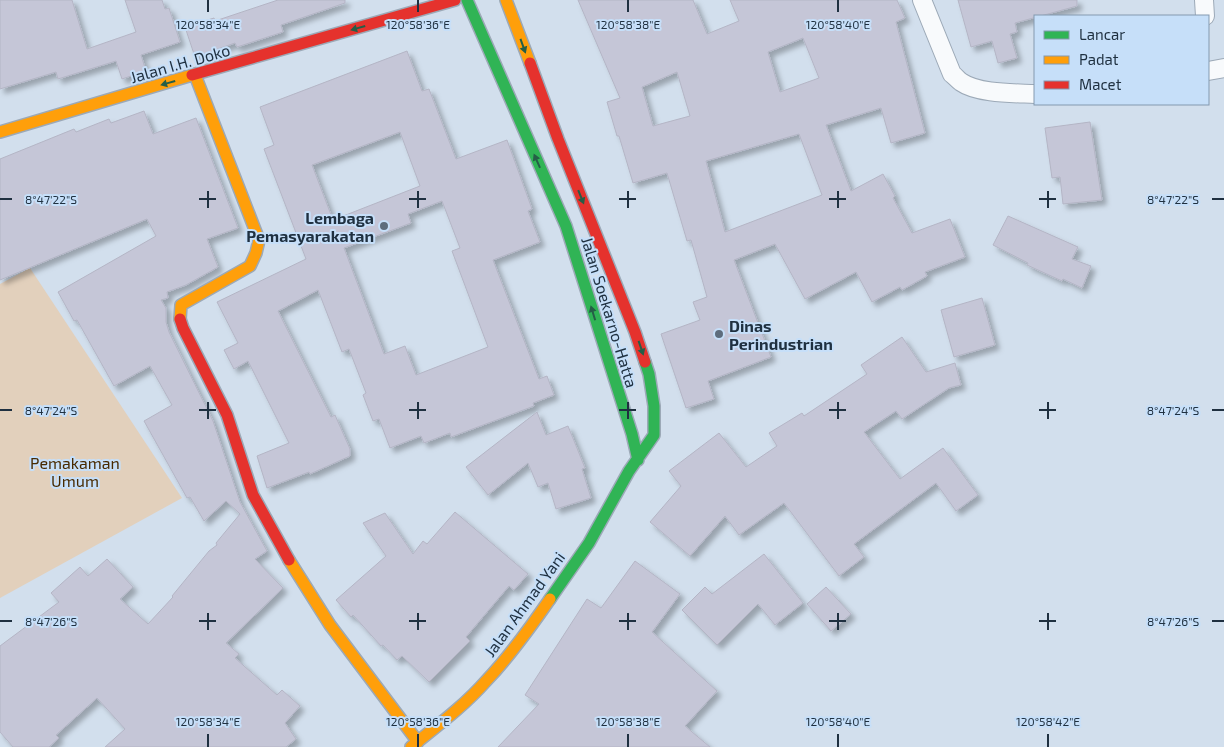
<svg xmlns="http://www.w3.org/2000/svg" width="1224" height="747" font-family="'Exo 2',sans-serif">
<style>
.green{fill:#e2d0bc}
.building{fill:#c5c6d7;stroke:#b4b5c5;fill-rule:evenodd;filter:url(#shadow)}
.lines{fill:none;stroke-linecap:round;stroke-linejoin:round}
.street-casing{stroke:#9ca9b7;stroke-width:20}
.fast-casing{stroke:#9ca9b7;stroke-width:14}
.slow-casing{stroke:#9ca9b7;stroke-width:14}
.jam-casing{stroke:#9ca9b7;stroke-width:14}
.street{stroke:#f8fafc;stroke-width:18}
.fast{stroke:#30b455;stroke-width:11}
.slow{stroke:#ff9f0a;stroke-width:11}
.jam{stroke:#e5322d;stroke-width:11}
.oneway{fill:#255e47}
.ticks{fill:none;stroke:#1f3040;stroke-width:2}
.poi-dot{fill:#5e6d7d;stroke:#c6dff9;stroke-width:2}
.labels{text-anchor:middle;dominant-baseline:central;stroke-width:4;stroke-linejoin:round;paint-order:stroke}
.street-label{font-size:16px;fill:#1f3040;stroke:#c6dff9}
.poi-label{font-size:16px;font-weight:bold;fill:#1f3040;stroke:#c6dff9;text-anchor:end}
.park-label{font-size:16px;fill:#482a00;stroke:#c6dff9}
.ticks-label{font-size:12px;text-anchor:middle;fill:#1f3040;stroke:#c6dff9;stroke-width:4;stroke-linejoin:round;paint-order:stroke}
</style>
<defs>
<filter id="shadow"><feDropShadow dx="4.5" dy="4.5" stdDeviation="2.5" flood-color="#0004"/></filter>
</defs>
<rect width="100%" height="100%" fill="#d2dfed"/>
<path class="green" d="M 30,268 L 182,498 L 0,598 L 0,284 Z"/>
<path class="building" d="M 0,0 L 72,0 L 87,49 L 136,32 L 125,0 L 162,0 L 165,9 L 169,8 L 180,42 L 141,55 L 146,71 L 122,79 L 116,61 L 58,79 L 56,72 L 0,89 Z
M 278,0 L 345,0 L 345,3 L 281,25 L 283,32 L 237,47 L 235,43 L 195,57 L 185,27 L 214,18 L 215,21 Z
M 578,0 L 693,0 L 707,34 L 739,21 L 730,0 L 897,0 L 905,18 L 896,22 L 925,133 L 891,143 L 881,108 L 826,125 L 851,191 L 883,174 L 895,196 L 893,198 L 912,233 L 950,219 L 965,257 L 925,272 L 927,276 L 902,290 L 900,287 L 872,302 L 856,272 L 805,299 L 775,244 L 734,260 L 771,357 L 708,381 L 714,399 L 686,408 L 661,334 L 700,320 L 693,302 L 707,297 L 691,240 L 687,241 L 667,173 L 633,183 L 619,136 L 617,136 L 607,102 L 620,98 ZM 803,38 L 819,78 L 780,92 L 768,52 ZM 677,72 L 690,116 L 653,126 L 642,87 ZM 799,134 L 822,195 L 725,232 L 706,161 Z
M 958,0 L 1077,0 L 1077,6 L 1015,23 L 1017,32 L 1010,34 L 1017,58 L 998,63 L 992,41 L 971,47 Z
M 407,51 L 422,91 L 429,89 L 456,159 L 507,140 L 532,209 L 528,211 L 540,242 L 493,260 L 539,379 L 547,376 L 554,395 L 533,403 L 534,406 L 451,437 L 450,433 L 424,443 L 421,436 L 390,448 L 379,419 L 373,421 L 363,395 L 366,393 L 349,349 L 342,352 L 318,290 L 278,311 L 331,417 L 335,415 L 350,449 L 350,456 L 310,474 L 309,472 L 267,488 L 257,456 L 289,443 L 248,361 L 234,369 L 224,350 L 238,343 L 217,302 L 306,259 L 264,149 L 274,145 L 260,107 ZM 400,132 L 420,186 L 333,220 L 312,165 ZM 442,201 L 460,248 L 452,251 L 488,347 L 416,375 L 405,346 L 384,354 L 344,248 L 411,223 L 408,214 Z
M 144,111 L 153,134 L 196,118 L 238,228 L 207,239 L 218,267 L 186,285 L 167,292 L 168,298 L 161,300 L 166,308 L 166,322 L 169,332 L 213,421 L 240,502 L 267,551 L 255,559 L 283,588 L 226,643 L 239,654 L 235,658 L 277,695 L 282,690 L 300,706 L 285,723 L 296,739 L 286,747 L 105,747 L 125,729 L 97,698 L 56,735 L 59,738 L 49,747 L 13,747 L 0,732 L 0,646 L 59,602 L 51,593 L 80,567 L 88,576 L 107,559 L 133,587 L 120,599 L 148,624 L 173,597 L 172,596 L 209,551 L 217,545 L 216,543 L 240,514 L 226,501 L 204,521 L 190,497 L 187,498 L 144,421 L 172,405 L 150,366 L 114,386 L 77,320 L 74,321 L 58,292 L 156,236 L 147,219 L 0,280 L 0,159 L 74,129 L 76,132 L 109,119 L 111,123 Z
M 1090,122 L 1102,200 L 1063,204 L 1060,177 L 1052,178 L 1045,128 Z
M 1008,216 L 1078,247 L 1072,259 L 1091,266 L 1082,288 L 1063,279 L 1062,281 L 1027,265 L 1028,263 L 993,245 Z
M 982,298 L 995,345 L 954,357 L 941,310 Z
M 902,337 L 926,372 L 955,363 L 961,385 L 949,388 L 902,419 L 896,411 L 864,432 L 900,479 L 943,448 L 978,495 L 956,511 L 936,483 L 854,544 L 864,557 L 839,576 L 784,503 L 739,535 L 725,516 L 690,556 L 650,522 L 681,486 L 669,471 L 719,433 L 746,467 L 777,446 L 769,433 L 802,413 L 804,416 L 867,374 L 861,365 Z
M 537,412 L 546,435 L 568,426 L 585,468 L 582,469 L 591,498 L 556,509 L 548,483 L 538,487 L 528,463 L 488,495 L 466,467 Z
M 455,512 L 528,574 L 514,590 L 509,586 L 466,637 L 470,641 L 429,682 L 402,656 L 397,660 L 383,645 L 381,646 L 353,615 L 351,617 L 336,600 L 386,556 L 363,523 L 385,513 L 413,554 L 423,541 L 427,544 Z
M 764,554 L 803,603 L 775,625 L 758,604 L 717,645 L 682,610 L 705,587 L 712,594 Z
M 635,561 L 680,594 L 652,632 L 717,691 L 685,726 L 710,747 L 498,747 L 539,704 L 525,695 L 587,599 L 601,608 Z
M 826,587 L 851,614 L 831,631 L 807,604 Z"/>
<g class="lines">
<defs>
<path id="street" d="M 922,0 L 952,74 C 955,76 958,80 961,82 C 978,94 1015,93 1035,94
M 1204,0 L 1205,16
M 1208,71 L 1224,68"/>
<path id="fast" d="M 467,0 L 566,226 L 632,434 L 638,460
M 550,599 L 589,543 L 629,471 L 654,435 L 654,406 L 649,374 L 645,362"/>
<path id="slow" d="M 506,0 L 530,63
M 0,132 L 192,75
M 180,319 L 181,305 L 250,266 L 256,253 L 259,240 L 195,75
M 289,560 L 330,625 L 418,742
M 411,747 C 437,726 464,706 486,681 C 510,656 530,628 550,599"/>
<path id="jam" d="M 530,63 L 558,139 L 635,332 L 645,362
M 192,75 L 455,0
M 180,319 L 183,328 L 227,415 L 253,495 L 289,560"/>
</defs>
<use href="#street" class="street-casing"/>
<use href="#fast" class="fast-casing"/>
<use href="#slow" class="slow-casing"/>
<use href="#jam" class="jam-casing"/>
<use href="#street" class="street"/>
<use href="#fast" class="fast"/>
<use href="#slow" class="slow"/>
<use href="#jam" class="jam"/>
</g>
<defs><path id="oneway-solid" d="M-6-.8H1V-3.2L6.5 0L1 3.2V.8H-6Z" transform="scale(1.25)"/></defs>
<g class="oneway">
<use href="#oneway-solid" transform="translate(358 28) rotate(164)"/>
<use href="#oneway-solid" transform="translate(523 46) rotate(70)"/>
<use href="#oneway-solid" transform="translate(168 83) rotate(164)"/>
<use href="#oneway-solid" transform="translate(537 161) rotate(-114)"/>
<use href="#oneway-solid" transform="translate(581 197) rotate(68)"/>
<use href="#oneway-solid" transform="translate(593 313) rotate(-107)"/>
<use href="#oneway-solid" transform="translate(641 348) rotate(71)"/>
</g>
<path class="ticks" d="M 208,0 L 208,12M 418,0 L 418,12M 628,0 L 628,12M 838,0 L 838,12M 208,191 L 208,208M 418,191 L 418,208M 628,191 L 628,208M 838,191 L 838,208M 1048,191 L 1048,208M 0,199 L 12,199M 199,199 L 216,199M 409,199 L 426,199M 619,199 L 636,199M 829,199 L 846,199M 1039,199 L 1056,199M 1212,199 L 1224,199M 208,402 L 208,419M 418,402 L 418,419M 628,402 L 628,419M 838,402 L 838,419M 1048,402 L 1048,419M 0,410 L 12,410M 199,410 L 216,410M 409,410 L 426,410M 619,410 L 636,410M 829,410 L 846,410M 1039,410 L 1056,410M 1212,410 L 1224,410M 208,613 L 208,630M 418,613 L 418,630M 628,613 L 628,630M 838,613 L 838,630M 1048,613 L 1048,630M 0,621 L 12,621M 199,621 L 216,621M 409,621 L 426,621M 619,621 L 636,621M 829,621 L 846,621M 1039,621 L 1056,621M 1212,621 L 1224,621M 208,734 L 208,747M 418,734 L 418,747M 628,734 L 628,747M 838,734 L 838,747M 1048,734 L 1048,747"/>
<g class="poi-dot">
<circle cx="384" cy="226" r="5"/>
<circle cx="719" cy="334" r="5"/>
</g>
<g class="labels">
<g class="street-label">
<text transform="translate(180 63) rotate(-16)">Jalan I.H. Doko</text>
<text transform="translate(610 312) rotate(73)">Jalan Soekarno-Hatta</text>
<text transform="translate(524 604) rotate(-54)">Jalan Ahmad Yani</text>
</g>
<g class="poi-label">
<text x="374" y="217">Lembaga<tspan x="374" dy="18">Pemasyarakatan</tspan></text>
<text x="729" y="325" text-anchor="start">Dinas<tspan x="729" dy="18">Perindustrian</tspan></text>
</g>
<g class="park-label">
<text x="75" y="462">Pemakaman<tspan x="75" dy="18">Umum</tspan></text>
</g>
</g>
<g class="ticks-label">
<text x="208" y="29">120°58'34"E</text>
<text x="418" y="29">120°58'36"E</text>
<text x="628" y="29">120°58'38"E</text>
<text x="838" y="29">120°58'40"E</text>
<text x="51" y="204">8°47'22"S</text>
<text x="1173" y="204">8°47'22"S</text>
<text x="51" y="415">8°47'24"S</text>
<text x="1173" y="415">8°47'24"S</text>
<text x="51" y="626">8°47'26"S</text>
<text x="1173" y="626">8°47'26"S</text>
<text x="208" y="726">120°58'34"E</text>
<text x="418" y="726">120°58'36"E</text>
<text x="628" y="726">120°58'38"E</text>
<text x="838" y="726">120°58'40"E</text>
<text x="1048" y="726">120°58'42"E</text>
</g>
<rect x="1034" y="15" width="175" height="90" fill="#c6dff9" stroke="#8399af"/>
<rect x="1044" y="31" width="25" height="8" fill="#30b455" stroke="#8399af"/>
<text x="1079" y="40" font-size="15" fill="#1f3040">Lancar</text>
<rect x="1044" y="56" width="25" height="8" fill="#ff9f0a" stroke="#8399af"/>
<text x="1079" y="65" font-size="15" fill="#1f3040">Padat</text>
<rect x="1044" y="81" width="25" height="8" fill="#e5322d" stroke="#8399af"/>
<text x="1079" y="90" font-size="15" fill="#1f3040">Macet</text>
</svg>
